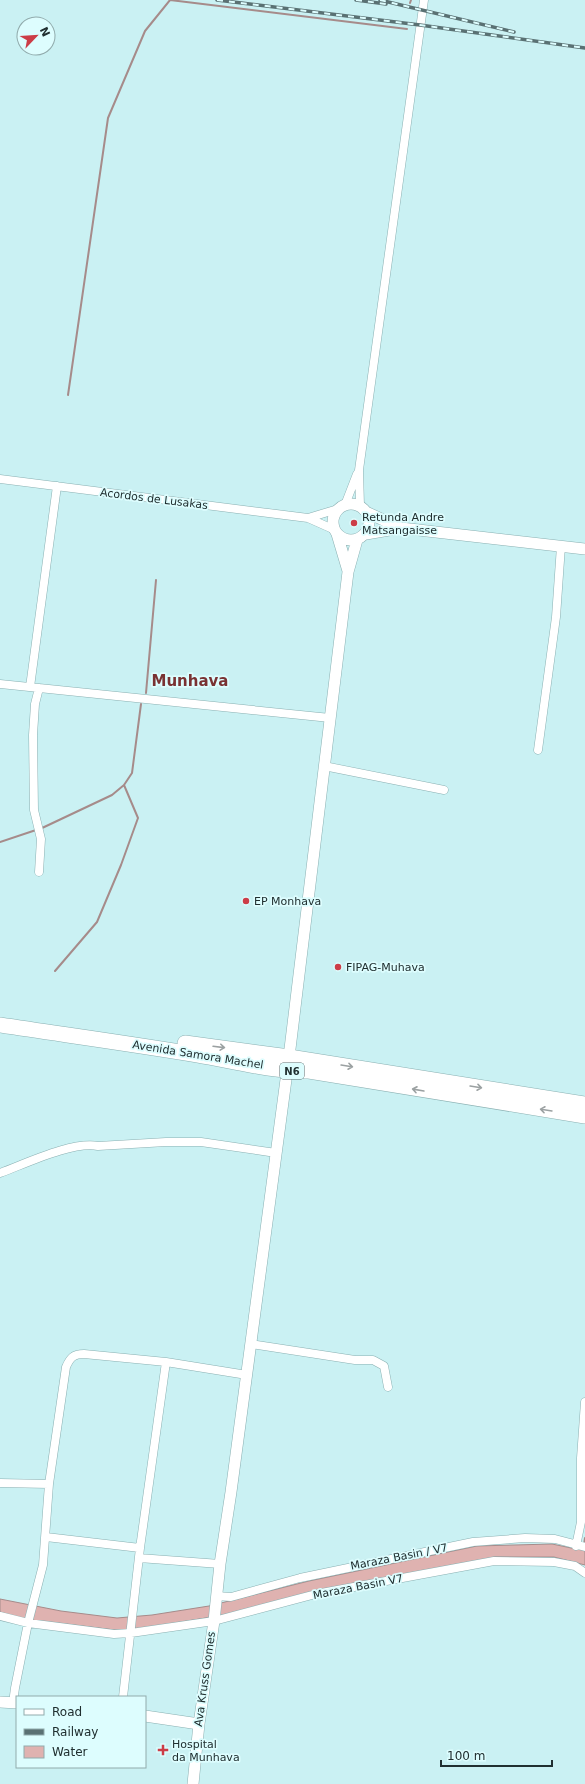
<svg xmlns="http://www.w3.org/2000/svg" width="585" height="1784" font-family="'DejaVu Sans',sans-serif">
<style>
.water{fill:#dfb2b0;stroke:#a68b8a}
.lines{fill:none;stroke-linecap:round;stroke-linejoin:round}
.stream{stroke:#a68b8a;stroke-width:2}
.street-casing{stroke:#8ab0b2;stroke-width:9}
.secondary-casing{stroke:#8ab0b2;stroke-width:12}
.highway-casing{stroke:#8ab0b2;stroke-width:16}
.street{stroke:#fff;stroke-width:8}
.secondary{stroke:#fff;stroke-width:11}
.highway{stroke:#fff;stroke-width:15}
.rail-casing{stroke:#5a7173;stroke-width:3.5}
.rail{stroke:#ddfdfe;stroke-width:2;stroke-dasharray:6;stroke-linecap:butt}
.oneway{stroke:#9ba1a2}
.poi-dot{fill:#cc3d47;stroke:#ddfdfe;stroke-width:1.5}
.labels{text-anchor:middle;dominant-baseline:central;stroke-width:3.5;stroke-linejoin:round;paint-order:stroke}
.shield{fill:#ddfdfe;stroke:#596d6e;stroke-width:1}
.shield-label{font-size:10px;font-weight:bold;fill:#202f30}
.street-label{font-size:11px;fill:#202f30;stroke:#ddfdfe}
.poi-label{font-size:11px;fill:#202f30;stroke:#ddfdfe;text-anchor:start}
.district-label{font-size:15px;font-weight:bold;fill:#793233;stroke:#ddfdfe}
</style>
<rect width="100%" height="100%" fill="#caf1f3"/>
<path class="water" d="M 552,1544 L 576,1549 L 585,1549 L 585,1565 L 554,1557 L 495,1557 L 224,1615 L 139,1629 L 115,1630 L 23,1619 L 0,1612 L 0,1599 L 61,1611 L 117,1618 L 152,1615 L 209,1606 L 309,1581 L 477,1546 Z"/>
<g class="lines">
<path class="stream" d="M 170,0 L 407,29
M 410,3 L 411,0
M 68,395 L 108,118 L 145,31 L 170,0
M 146,693 L 156,580
M 40,829 L 112,795 L 124,785 L 132,773 L 141,704
M 0,842 L 36,830
M 55,971 L 97,922 L 121,865 L 138,818 L 124,785
M 584,1545 L 585,1538"/>
<defs>
<path id="street" d="M 0,479 L 308,518 L 335,530
M 345,505 L 357,474
M 360,506 L 359,470 L 424,0
M 308,518 L 338,509
M 0,684 L 330,718
M 30,687 L 57,486
M 39,688 L 35,704 L 33,735 L 34,810 L 41,839 L 39,872
M 538,750 L 556,617 L 561,546
M 324,766 L 444,790
M 0,1173 C 25,1164 72,1141 98,1146 L 166,1142 L 201,1142 L 276,1153
M 251,1344 L 355,1360 L 373,1360 L 384,1366 L 388,1387
M 0,1483 L 49,1484
M 46,1537 L 140,1548
M 576,1546 L 581,1522 L 581,1458 L 585,1402
M 139,1558 L 220,1564
M 216,1596 L 231,1597 L 300,1578 L 473,1542 L 525,1538 L 555,1539 L 585,1547
M 0,1616 L 28,1623 L 114,1634 L 131,1633 L 214,1621 L 316,1594 L 494,1561 L 554,1562 L 575,1566 L 585,1573
M 123,1697 L 140,1548 L 166,1362
M 13,1703 L 15,1688 L 28,1623 L 43,1565 L 49,1484 L 66,1367 C 70,1358 73,1354 84,1354 L 166,1362 L 247,1375"/>
<path id="secondary" d="M333 522a18 18 0 1 1 36 0a18 18 0 1 1-36 0Z
M 366,512 L 401,528
M 337,534 L 348,571
M 366,534 L 401,528 L 585,549
M 0,1702 L 17,1703
M 145,1716 L 199,1724
M 193,1784 L 199,1724 L 214,1621 L 220,1564 L 231,1492 L 289,1057 L 348,572 L 357,540"/>
<path id="highway" d="M 0,1025 C 66,1035 132,1044 198,1055 C 233,1061 274,1072 309,1071 L 585,1116
M 185,1043 L 289,1057 L 585,1104"/>
</defs>
<use href="#street" class="street-casing"/>
<use href="#secondary" class="secondary-casing"/>
<use href="#highway" class="highway-casing"/>
<use href="#street" class="street"/>
<use href="#secondary" class="secondary"/>
<use href="#highway" class="highway"/>
<defs>
<path id="rail" d="M 217,0 L 420,25 L 585,48
M 356,0 L 386,4
M 380,0 L 514,32"/>
</defs>
<use href="#rail" class="rail-casing"/>
<use href="#rail" class="rail"/>
</g>
<defs><path id="oneway-shaft" d="M-6 0H5M1.5-3L5.5 0L1.5 3" fill="none" stroke-width="1.6" stroke-linecap="round" stroke-linejoin="round"/></defs>
<g class="oneway">
<use href="#oneway-shaft" transform="translate(219 1047) rotate(7)"/>
<use href="#oneway-shaft" transform="translate(347 1066) rotate(9)"/>
<use href="#oneway-shaft" transform="translate(476 1087) rotate(9)"/>
<use href="#oneway-shaft" transform="translate(418 1090) rotate(-170)"/>
<use href="#oneway-shaft" transform="translate(546 1110) rotate(-171)"/>
</g>
<g class="poi-dot">
<circle cx="354" cy="523" r="4"/>
<circle cx="246" cy="901" r="4"/>
<circle cx="338" cy="967" r="4"/>
<path d="M161 1744h4v4h4v4h-4v4h-4v-4h-4v-4h4z"/>
</g>
<g class="labels">
<rect class="shield" x="280" y="1063" width="24" height="16" rx="3"/>
<g class="shield-label">
<text x="292" y="1071">N6</text>
</g>
<g class="street-label">
<text transform="translate(154 499) rotate(7)">Acordos de Lusakas</text>
<text transform="translate(198 1055) rotate(9)">Avenida Samora Machel</text>
<text transform="translate(399 1557) rotate(-11)">Maraza Basin / V7</text>
<text transform="translate(358 1587) rotate(-11)">Maraza Basin V7</text>
<text transform="translate(205 1679) rotate(-82)">Ava Kruss Gomes</text>
</g>
<g class="poi-label">
<text x="362" y="517">Retunda Andre<tspan x="362" dy="13">Matsangaisse</tspan></text>
<text x="254" y="901">EP Monhava</text>
<text x="346" y="967">FIPAG-Muhava</text>
<text x="172" y="1744">Hospital<tspan x="172" dy="13">da Munhava</tspan></text>
</g>
<g class="district-label">
<text x="190" y="681">Munhava</text>
</g>
</g>
<rect x="16" y="1696" width="130" height="72" fill="#ddfdfe" stroke="#91abac"/>
<rect x="24" y="1709" width="20" height="6" fill="#ffffff" stroke="#91abac"/>
<text x="52" y="1716" font-size="12" fill="#202f30">Road</text>
<rect x="24" y="1729" width="20" height="6" fill="#5a7173" stroke="#91abac"/>
<text x="52" y="1736" font-size="12" fill="#202f30">Railway</text>
<rect x="24" y="1746" width="20" height="12" fill="#dfb2b0" stroke="#91abac"/>
<text x="52" y="1756" font-size="12" fill="#202f30">Water</text>
<g transform="translate(36 36) rotate(65)"><circle r="19" fill="#ddfdfe" stroke="#91abac"/>
<path d="M0-3L7 15L0 10L-7 15Z" fill="#cc3d47"/>
<text y="-6" font-size="11" font-weight="bold" text-anchor="middle" fill="#202f30">N</text>
</g>
<path d="M441 1760v6h111v-6" fill="none" stroke="#202f30" stroke-width="2"/>
<text x="447" y="1760" font-size="12" fill="#202f30" stroke="#ddfdfe" stroke-width="3" paint-order="stroke">100 m</text>
</svg>
